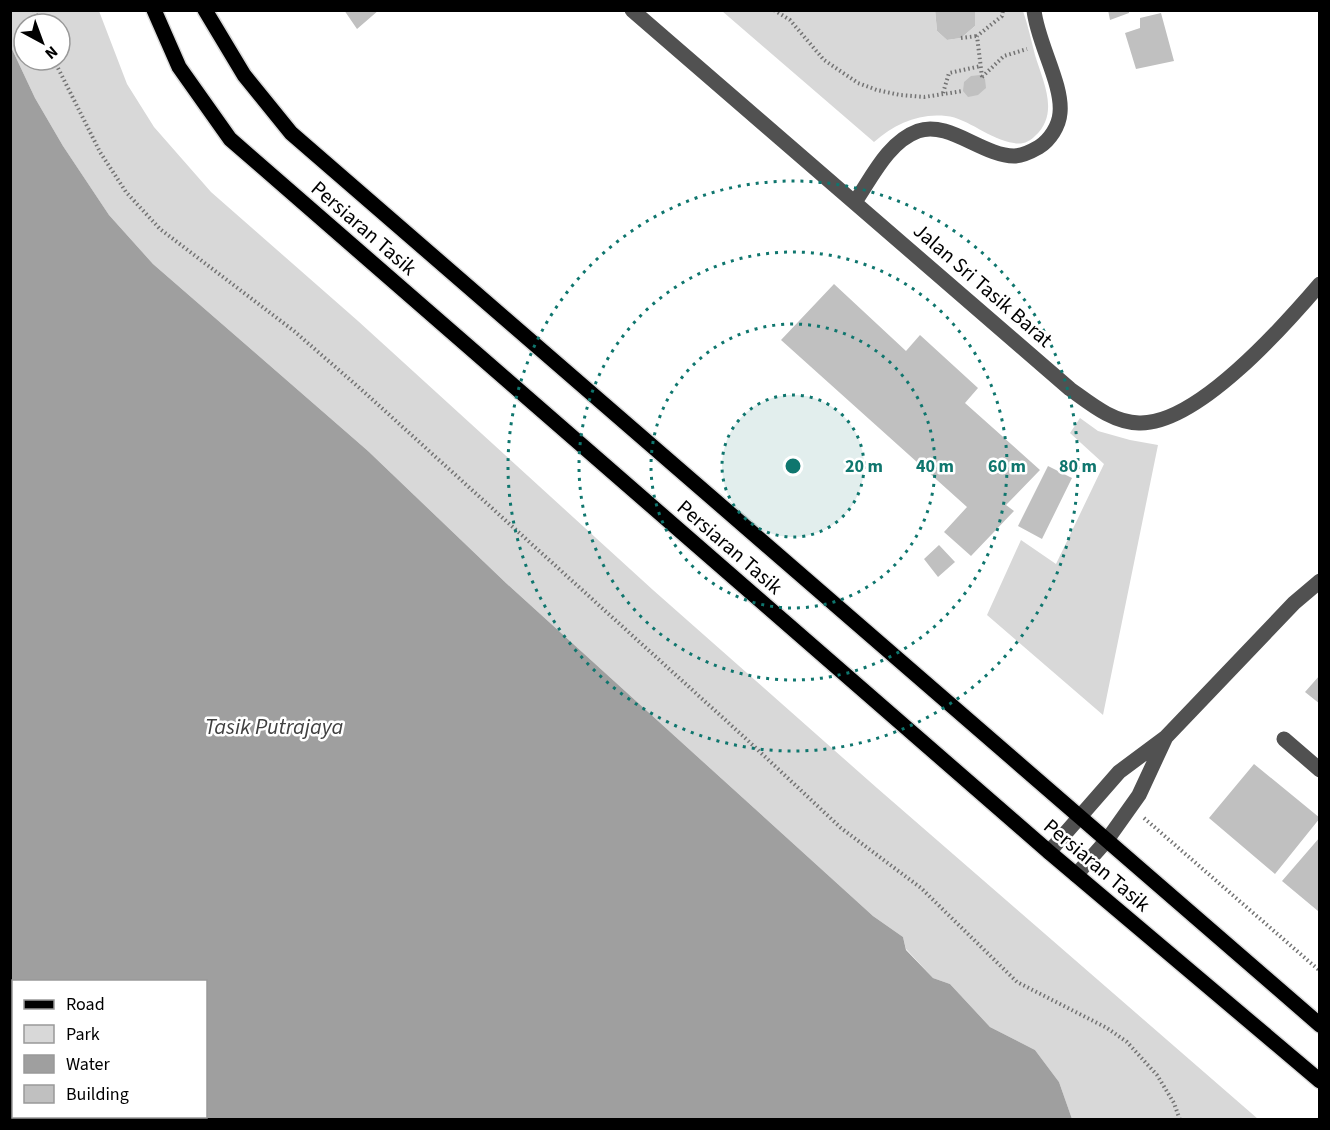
<svg xmlns="http://www.w3.org/2000/svg" width="1330" height="1130" font-family="'Source Sans 3',sans-serif">
<style>
.green{fill:#d8d8d8;fill-rule:evenodd}
.water{fill:#9f9f9f;fill-rule:evenodd}
.building{fill:#c0c0c0}
.lines{fill:none;stroke-linecap:round;stroke-linejoin:round}
.major-casing{stroke:#dbdbdb;stroke-width:18}
.path{stroke:#737373;stroke-width:4;stroke-dasharray:1.5 3;stroke-linecap:butt}
.minor{stroke:#515151;stroke-width:15}
.major{stroke:#000;stroke-width:15}
.ring{fill:none;stroke:#0f766e;stroke-width:3;stroke-dasharray:3 6}
.labels{text-anchor:middle;dominant-baseline:central;stroke-width:5;stroke-linejoin:round;paint-order:stroke}
.street-label{font-size:21px;fill:#000;stroke:#fff}
.water-label{font-size:22px;font-style:italic;fill:#404040;stroke:#fff}
.centre{fill:#0f766e;stroke:#fff;stroke-width:3}
.ring-label{font-size:18px;text-anchor:middle;font-weight:bold;fill:#0f766e;stroke:#fff;stroke-width:5;stroke-linejoin:round;paint-order:stroke}
</style>
<rect width="100%" height="100%" fill="#fff"/>
<path class="green" d="M 11,11 L 99,11 L 127,84 L 154,127 L 211,192 L 358,321 L 653,590 L 877,788 L 1258,1119 L 1072,1119 L 1059,1082 L 1035,1050 L 990,1027 L 950,984 L 933,978 L 906,949 L 903,937 L 873,916 L 506,583 L 368,451 L 153,264 L 109,215 L 63,146 L 35,98 L 11,47 ZM 24,24 L 60,24 L 60,60 L 24,60 Z
M 722,11 L 935,11 L 937,31 L 947,40 L 961,38 L 975,26 L 975,11 L 1023,11 C 1028,25 1031,40 1035,55 C 1043,82 1060,113 1035,136 C 1029,142 1022,145 1014,143 C 990,140 968,118 946,116 C 918,113 895,124 874,142 Z
M 1080,418 L 1098,431 L 1130,440 L 1158,445 L 1103,715 L 987,615 L 1021,540 L 1056,564 L 1104,464 L 1070,433 Z"/>
<path class="water" d="M 11,47 L 35,98 L 63,146 L 109,215 L 153,264 L 368,451 L 506,583 L 873,916 L 903,937 L 906,950 L 933,978 L 950,984 L 990,1027 L 1035,1050 L 1059,1082 L 1072,1119 L 11,1119 ZM 14,982 L 206,982 L 206,1116 L 14,1116 Z"/>
<path class="building" d="M 344,10 L 379,10 L 357,29 Z
M 935,10 L 975,10 L 975,26 L 961,38 L 947,40 L 937,31 Z
M 1108,10 L 1129,10 L 1129,13 L 1110,20 Z
M 1161,13 L 1174,61 L 1136,69 L 1125,33 L 1140,28 L 1140,18 Z
M 980,75 L 985,79 L 986,88 L 978,95 L 968,97 L 963,91 L 964,82 L 971,76 Z
M 834,284 L 906,351 L 920,335 L 978,388 L 965,403 L 1040,470 L 1006,505 L 1014,511 L 971,556 L 944,532 L 967,507 L 781,340 Z
M 1048,466 L 1072,478 L 1042,539 L 1018,526 Z
M 939,545 L 955,562 L 938,577 L 924,559 Z
M 1320,675 L 1320,704 L 1305,692 Z
M 1254,764 L 1320,818 L 1275,874 L 1209,818 Z
M 1320,837 L 1320,909 L 1318,911 L 1282,881 Z"/>
<g class="lines">
<defs>
<path id="major" d="M 154,10 L 179,67 L 230,139 L 1049,852 L 1320,1081
M 205,10 L 244,75 L 291,133 L 1320,1025"/>
</defs>
<use href="#major" class="major-casing"/>
<path class="path" d="M 34,10 L 40,24
M 774,10 L 790,20 L 824,60 L 858,83 L 877,90 L 900,95 L 924,97 L 963,91
M 961,38 L 977,36
M 54,60 L 100,152 L 126,192 L 160,229 L 294,331 L 363,391 L 743,736 L 841,828 L 921,888 L 1017,982 L 1107,1028 L 1127,1042 L 1157,1075 L 1174,1103 L 1180,1120
M 982,77 L 977,36 L 1002,16 L 1003,10
M 982,77 L 1004,56 L 1027,49
M 943,93 L 949,73 L 981,66
M 1144,818 L 1320,971
M 1319,1120 L 1320,1118"/>
<path class="minor" d="M 632,10 L 1070,389 C 1091,404 1112,422 1139,423 C 1197,425 1284,326 1320,284
M 855,202 C 872,177 888,142 918,131 C 948,120 983,156 1014,156 C 1022,156 1032,151 1039,147 C 1050,140 1059,126 1060,113 C 1063,84 1037,42 1034,10
M 1284,739 L 1320,770
M 1049,852 L 1119,772 L 1166,737 L 1294,603 L 1320,581
M 1076,875 L 1107,840 L 1139,795 L 1165,739"/>
<use href="#major" class="major"/>
</g>
<circle cx="793" cy="466" r="71" fill="#0f766e" fill-opacity=".12"/>
<g class="ring">
<circle cx="793" cy="466" r="71"/>
<circle cx="793" cy="466" r="142"/>
<circle cx="793" cy="466" r="214"/>
<circle cx="793" cy="466" r="285"/>
</g>
<g class="labels">
<g class="street-label">
<text transform="translate(364 228) rotate(41)">Persiaran Tasik</text>
<text transform="translate(983 285) rotate(41)">Jalan Sri Tasik Barat</text>
<text transform="translate(730 547) rotate(41)">Persiaran Tasik</text>
<text transform="translate(1097 865) rotate(40)">Persiaran Tasik</text>
</g>
<g class="water-label">
<text x="274" y="727">Tasik Putrajaya</text>
</g>
</g>
<circle cx="793" cy="466" r="9" class="centre"/>
<g class="ring-label">
<text x="864" y="472">20 m</text>
<text x="935" y="472">40 m</text>
<text x="1007" y="472">60 m</text>
<text x="1078" y="472">80 m</text>
</g>
<rect width="1330" height="1130" fill="none" stroke="#000000" stroke-width="24"/>
<rect x="12" y="980" width="195" height="138" fill="#ffffff" stroke="#999999" stroke-width="1.5"/>
<rect x="24" y="1000" width="30" height="9" fill="#000000" stroke="#999999" stroke-width="1.5"/>
<text x="66" y="1010" font-size="18" fill="#000000">Road</text>
<rect x="24" y="1025" width="30" height="18" fill="#d8d8d8" stroke="#999999" stroke-width="1.5"/>
<text x="66" y="1040" font-size="18" fill="#000000">Park</text>
<rect x="24" y="1055" width="30" height="18" fill="#9f9f9f" stroke="#999999" stroke-width="1.5"/>
<text x="66" y="1070" font-size="18" fill="#000000">Water</text>
<rect x="24" y="1085" width="30" height="18" fill="#c0c0c0" stroke="#999999" stroke-width="1.5"/>
<text x="66" y="1100" font-size="18" fill="#000000">Building</text>
<g transform="translate(42 42) rotate(139)"><circle r="28" fill="#ffffff" stroke="#999999" stroke-width="1.5"/>
<path d="M0-4.5L10 22L0 15L-10 22Z" fill="#000000"/>
<text y="-9" font-size="16" font-weight="bold" text-anchor="middle" fill="#000000">N</text>
</g>
</svg>
